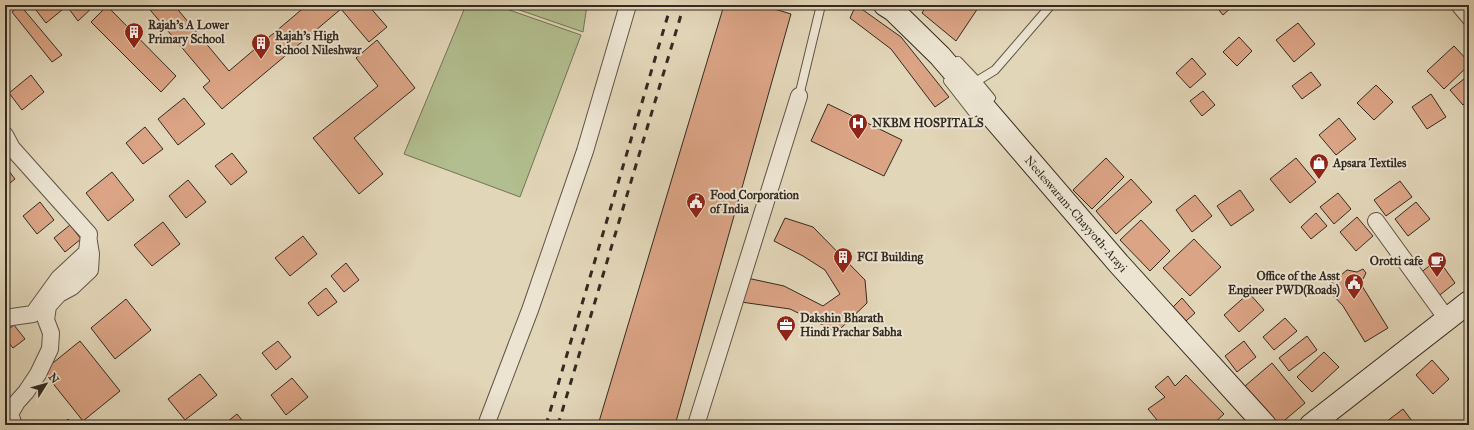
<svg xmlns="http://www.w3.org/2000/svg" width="1474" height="430" font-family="'IM FELL Great Primer',serif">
	<rect width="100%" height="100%" fill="#e2d6b8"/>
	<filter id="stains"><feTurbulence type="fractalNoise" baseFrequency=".005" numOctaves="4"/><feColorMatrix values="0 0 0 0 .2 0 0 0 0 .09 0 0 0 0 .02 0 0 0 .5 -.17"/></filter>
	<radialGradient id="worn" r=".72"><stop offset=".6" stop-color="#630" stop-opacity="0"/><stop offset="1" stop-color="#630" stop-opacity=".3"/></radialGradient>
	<!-- green -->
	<g fill="#b2be8f" stroke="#727458">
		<polygon points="466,5 495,5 581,35 520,197 404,154"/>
		<polygon points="505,5 587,5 583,32"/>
	</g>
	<!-- building -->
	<g fill="#dba485" stroke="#332a22">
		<polygon points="20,5 62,55 52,62 12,12"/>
		<polygon points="32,5 58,5 62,10 46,23"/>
		<polygon points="66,5 95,5 78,21"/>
		<polygon points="146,5 174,5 229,71 307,5 368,5 387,27 369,42 341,9 222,109 203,87 210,81"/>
		<polygon points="724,5 761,5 791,14 675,425 598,425"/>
		<polygon points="856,5 901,37 949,97 935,107 891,49 850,18"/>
		<polygon points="927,5 980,5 956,41 922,13"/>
		<polygon points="1215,5 1234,5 1223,15"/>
		<polygon points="107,6 176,76 161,92 91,22"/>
		<polygon points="1298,23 1315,44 1294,62 1276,40"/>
		<polygon points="5,33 10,40 5,44"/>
		<polygon points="1239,37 1252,51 1237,66 1223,52"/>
		<polygon points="377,40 415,88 354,138 383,174 359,194 313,138 378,86 356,58"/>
		<polygon points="1454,46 1469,62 1469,65 1444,89 1427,71"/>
		<polygon points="1192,58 1206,74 1190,88 1176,73"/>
		<polygon points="1311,72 1321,85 1302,99 1292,86"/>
		<polygon points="31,75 44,92 22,110 9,93"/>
		<polygon points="1469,75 1469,100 1463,105 1450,90"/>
		<polygon points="1376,85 1393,102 1374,120 1357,103"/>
		<polygon points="1203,91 1215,105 1202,116 1190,101"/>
		<polygon points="1431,94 1446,117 1427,129 1412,107"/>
		<polygon points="184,98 205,124 178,145 158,119"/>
		<polygon points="828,104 902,140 884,176 811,141"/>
		<polygon points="1339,118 1356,139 1336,155 1319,135"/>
		<polygon points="145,127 163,149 143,164 126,143"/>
		<polygon points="232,153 247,172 231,185 215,166"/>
		<polygon points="1106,158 1124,177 1092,209 1073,190"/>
		<polygon points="1296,158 1316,182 1290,203 1270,179"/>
		<polygon points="5,166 15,179 5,187"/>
		<polygon points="112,172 134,200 108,221 86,193"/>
		<polygon points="1131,179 1152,202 1116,234 1096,211"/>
		<polygon points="188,180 206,202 186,218 169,196"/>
		<polygon points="1400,181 1412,197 1386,216 1374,200"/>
		<polygon points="1240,190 1254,210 1231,226 1217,206"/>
		<polygon points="1338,193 1351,209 1334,224 1320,207"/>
		<polygon points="1195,195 1212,216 1192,232 1176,210"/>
		<polygon points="40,202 54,220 37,234 23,216"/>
		<polygon points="1416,202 1430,219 1408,236 1395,219"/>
		<polygon points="1316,213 1327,226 1311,239 1301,227"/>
		<polygon points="1357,217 1373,236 1356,251 1340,232"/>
		<polygon points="785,218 813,227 865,280 867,303 837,332 790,309 734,301 747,278 784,286 823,306 840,294 825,270 803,256 774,241"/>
		<polygon points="1141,220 1170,251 1150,271 1120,240"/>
		<polygon points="163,222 180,244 152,266 134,245"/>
		<polygon points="70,225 81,239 65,252 54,238"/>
		<polygon points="303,236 317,254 290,276 275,258"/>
		<polygon points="1194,239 1221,267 1190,296 1163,268"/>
		<polygon points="1438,259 1455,283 1436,298 1419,274"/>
		<polygon points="346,263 359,280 344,292 331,276"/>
		<polygon points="1363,269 1366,273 1363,279 1359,281 1388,328 1365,342 1343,306 1332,294 1323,290 1347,270 1357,272"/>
		<polygon points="326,288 337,302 318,316 308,303"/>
		<polygon points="1249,293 1264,310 1239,332 1224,315"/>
		<polygon points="1182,298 1195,313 1186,321 1173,307"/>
		<polygon points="126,299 151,330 115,359 91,328"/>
		<polygon points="1285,318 1297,331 1274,350 1263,337"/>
		<polygon points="14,325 25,339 13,348 5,338 5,332"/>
		<polygon points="1307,336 1317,350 1289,371 1279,358"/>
		<polygon points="80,341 120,391 83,421 43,371"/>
		<polygon points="278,341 291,357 276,370 262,353"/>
		<polygon points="1244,341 1256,357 1237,372 1225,356"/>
		<polygon points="1324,352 1339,367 1312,392 1297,377"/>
		<polygon points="1432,360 1449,379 1433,394 1416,375"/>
		<polygon points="1272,363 1305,403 1279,425 1278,425 1245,386"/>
		<polygon points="200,374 217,395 185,420 168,399"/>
		<polygon points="1186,375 1224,414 1212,425 1161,425 1148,409 1165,397 1155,387 1168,376 1175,386"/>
		<polygon points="292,378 308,397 286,415 271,395"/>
		<polygon points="1403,409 1415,425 1382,425"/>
		<polygon points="237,414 246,425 223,425"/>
		<polygon points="1469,418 1469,425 1459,425"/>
		<polygon points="68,419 73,425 62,425"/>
		<polygon points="112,421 116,425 107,425"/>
	</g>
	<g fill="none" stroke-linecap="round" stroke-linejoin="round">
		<!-- lane casing -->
		<g stroke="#5f5548" stroke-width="10">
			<g id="lane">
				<polyline points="1454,5 1469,23"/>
				<polyline points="958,61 977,81"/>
				<polyline points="948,81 973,113 983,106 991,98 977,81 995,70 1051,5"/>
				<polyline points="799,96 821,5"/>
			</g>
		</g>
		<!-- street casing -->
		<g stroke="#5f5548" stroke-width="18">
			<g id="street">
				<polyline points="5,135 12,148 89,234 87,252 59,278 33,314 5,318"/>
				<polyline points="1376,221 1447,319"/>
				<polyline points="14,425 10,414 17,402 26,392 38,374 50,349 51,333 46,320 48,306 59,294 72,287 90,270 91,254 89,242"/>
				<polyline points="486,425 530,310 585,151 628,5"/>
				<polyline points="696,425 799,96"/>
			</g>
		</g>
		<!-- secondary casing -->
		<g stroke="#332a22" stroke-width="24">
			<g id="secondary">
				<polyline points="885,5 893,10 940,56 1119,264 1265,425"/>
				<polyline points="1311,425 1469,302"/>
			</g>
		</g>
		<!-- lane -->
		<use href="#lane" stroke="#ece4d1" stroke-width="8"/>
		<!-- street -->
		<use href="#street" stroke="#ece4d1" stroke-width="16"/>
		<!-- secondary -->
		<use href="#secondary" stroke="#ece4d1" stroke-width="22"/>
		<!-- rail -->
		<g stroke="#332a22" stroke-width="3" stroke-dasharray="7 7" stroke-linecap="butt">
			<polyline points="546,425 671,5"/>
			<polyline points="558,425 684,5"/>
		</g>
	</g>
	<!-- icons -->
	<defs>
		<g id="building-pin" transform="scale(1)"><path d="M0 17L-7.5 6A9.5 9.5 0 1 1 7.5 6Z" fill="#8f2418" stroke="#ece4d1"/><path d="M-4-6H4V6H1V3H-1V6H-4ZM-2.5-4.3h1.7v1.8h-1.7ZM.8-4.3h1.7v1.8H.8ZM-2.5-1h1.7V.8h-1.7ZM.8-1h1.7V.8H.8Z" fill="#fff"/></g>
		<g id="hospital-pin" transform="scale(1)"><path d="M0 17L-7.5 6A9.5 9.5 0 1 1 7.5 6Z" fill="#8f2418" stroke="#ece4d1"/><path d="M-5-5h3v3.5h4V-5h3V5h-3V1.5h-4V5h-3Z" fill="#fff"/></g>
		<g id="shop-pin" transform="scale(1)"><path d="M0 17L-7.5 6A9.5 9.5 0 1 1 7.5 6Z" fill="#8f2418" stroke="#ece4d1"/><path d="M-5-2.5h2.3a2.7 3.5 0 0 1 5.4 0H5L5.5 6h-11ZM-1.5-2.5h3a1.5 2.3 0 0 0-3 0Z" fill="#fff"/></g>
		<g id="civic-pin" transform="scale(1)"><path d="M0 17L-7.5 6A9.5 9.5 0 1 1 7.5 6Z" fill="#8f2418" stroke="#ece4d1"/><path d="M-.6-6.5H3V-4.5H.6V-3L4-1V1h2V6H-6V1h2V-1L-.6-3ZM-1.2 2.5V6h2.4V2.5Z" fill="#fff"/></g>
		<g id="cafe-pin" transform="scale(1)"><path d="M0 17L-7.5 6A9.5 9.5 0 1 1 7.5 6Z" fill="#8f2418" stroke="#ece4d1"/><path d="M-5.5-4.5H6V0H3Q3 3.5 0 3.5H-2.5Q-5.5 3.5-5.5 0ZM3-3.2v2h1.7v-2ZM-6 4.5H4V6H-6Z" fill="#fff"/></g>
		<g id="office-pin" transform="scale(1)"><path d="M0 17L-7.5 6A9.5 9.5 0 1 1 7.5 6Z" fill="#8f2418" stroke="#ece4d1"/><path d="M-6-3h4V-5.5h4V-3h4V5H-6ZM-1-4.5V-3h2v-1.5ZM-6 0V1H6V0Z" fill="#fff"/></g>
	</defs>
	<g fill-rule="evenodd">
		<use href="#building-pin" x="134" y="32"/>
		<use href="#building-pin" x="261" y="43"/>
		<use href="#hospital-pin" x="858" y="123"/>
		<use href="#shop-pin" x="1319" y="163"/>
		<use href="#civic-pin" x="696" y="202"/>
		<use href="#building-pin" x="843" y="257"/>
		<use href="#cafe-pin" x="1437" y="261"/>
		<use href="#civic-pin" x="1354" y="283"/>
		<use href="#office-pin" x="786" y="325"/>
	</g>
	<g text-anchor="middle" stroke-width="4" stroke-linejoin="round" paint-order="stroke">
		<!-- poi labels -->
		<g font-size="12" font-weight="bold" fill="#332a22" stroke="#ece4d1" text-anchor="start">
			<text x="148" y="29">Rajah's A Lower<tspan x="148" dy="14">Primary School</tspan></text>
			<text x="275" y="40">Rajah's High<tspan x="275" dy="14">School Nileshwar</tspan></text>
			<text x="872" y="127">NKBM HOSPITALS</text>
			<text x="1333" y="167">Apsara Textiles</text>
			<text x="710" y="199">Food Corporation<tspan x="710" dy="14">of India</tspan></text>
			<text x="857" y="261">FCI Building</text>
			<text x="1423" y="265" text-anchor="end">Orotti cafe</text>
			<text x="1340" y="280" text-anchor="end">Office of the Asst<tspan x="1340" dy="14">Engineer PWD(Roads)</tspan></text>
			<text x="800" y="322">Dakshin Bharath<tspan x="800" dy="14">Hindi Prachar Sabha</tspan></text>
		</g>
		<!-- street labels -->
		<g font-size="12" fill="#332a22" stroke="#ece4d1">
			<text transform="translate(1076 214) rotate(49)" y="4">Neeleswaram-Chayyoth-Arayi</text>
		</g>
	</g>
	<!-- margin -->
	<rect width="1474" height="430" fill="none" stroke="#e2d6b8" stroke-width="20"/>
	<rect x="6" y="6" width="1462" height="418" fill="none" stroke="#332a22" stroke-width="2"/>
	<rect x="10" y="10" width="1454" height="410" fill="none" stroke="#332a22"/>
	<!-- north arrow -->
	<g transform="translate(46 384) rotate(53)" stroke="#ece4d1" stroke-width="3" paint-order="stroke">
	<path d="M0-3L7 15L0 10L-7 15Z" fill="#332a22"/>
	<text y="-6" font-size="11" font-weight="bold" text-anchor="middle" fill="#332a22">N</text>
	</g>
	<rect width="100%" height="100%" filter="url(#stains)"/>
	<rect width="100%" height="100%" fill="url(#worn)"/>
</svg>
